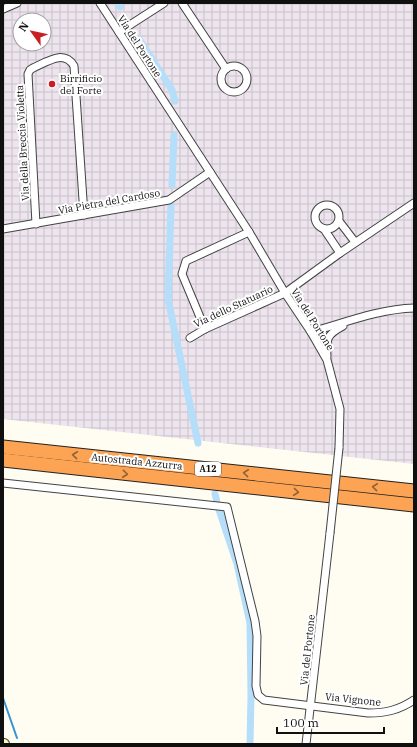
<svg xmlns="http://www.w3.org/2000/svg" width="417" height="747" font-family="'IBM Plex Serif',serif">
	<defs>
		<pattern id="industrial-grid" width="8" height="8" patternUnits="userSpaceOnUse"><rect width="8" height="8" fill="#ede4ee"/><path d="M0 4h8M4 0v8" fill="none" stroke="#cac3cb"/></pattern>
	</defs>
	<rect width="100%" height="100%" fill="#fffdf2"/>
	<!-- industrial -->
	<path fill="url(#industrial-grid)" fill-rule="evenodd" d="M6,3H414V464L3,419V5ZM20,20H44V44H20Z"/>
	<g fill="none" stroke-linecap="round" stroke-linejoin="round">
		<!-- stream -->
		<polyline stroke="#3693d5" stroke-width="2" points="3,698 17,738"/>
		<!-- canal -->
		<g stroke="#b4defa" stroke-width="7">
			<polyline points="117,3 120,7"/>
			<polyline points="139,39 172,90 175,101"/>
			<polyline points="172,185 174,135"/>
			<polyline points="171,205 168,299 198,443"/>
			<polyline points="215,494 217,502"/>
			<polyline points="219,510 237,564 250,623 251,696 250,744"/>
		</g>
		<!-- street casing -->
		<g stroke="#434343" stroke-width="9">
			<g id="street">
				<polyline points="100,3 249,232 285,293 311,332 327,360 340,409 339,448"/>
				<polyline points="182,3 226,69"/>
				<polyline points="3,9 17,3"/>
				<polyline points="119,32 164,3"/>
				<circle cx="234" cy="79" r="13"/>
				<circle cx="327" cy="217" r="12"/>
				<polyline points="339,221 355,242"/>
				<path d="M36,224L28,74L30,70L33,68C47,62 64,49 74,66L84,215"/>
				<polyline points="3,229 169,200 210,172"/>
				<polyline points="324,229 340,253"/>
				<polyline points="205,329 182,274 186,261 249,232"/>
				<path d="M311,332C344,323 379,309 414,308"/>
				<polyline points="190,338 205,329 285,293 340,253 414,203"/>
				<path d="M327,357C326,339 326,335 343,326"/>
				<path d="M3,483L227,507L255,621L257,636L256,686L258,695L264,700L368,713C386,713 399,710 414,700"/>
				<polyline points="306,744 330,533"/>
			</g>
		</g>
		<!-- secondary casing -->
		<g stroke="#323232" stroke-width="12">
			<polyline id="secondary" points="3,744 4,744"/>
		</g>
		<!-- highway casing -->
		<g stroke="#212121" stroke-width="15">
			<g id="highway">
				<polyline points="3,447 414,491"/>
				<polyline points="3,460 414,505"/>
			</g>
		</g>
		<!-- street -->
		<use href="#street" stroke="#fff" stroke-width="7"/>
		<!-- secondary -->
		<use href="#secondary" stroke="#fff7ad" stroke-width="10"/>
		<!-- highway -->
		<use href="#highway" stroke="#fca453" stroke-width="13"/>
		<!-- street-bridge casing -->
		<g stroke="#434343" stroke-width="9" stroke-linecap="butt">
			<polyline id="street-bridge" points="330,533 339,448"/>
		</g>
		<!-- street-bridge -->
		<use href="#street-bridge" stroke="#fff" stroke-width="7"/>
	</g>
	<!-- one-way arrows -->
	<defs><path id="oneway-chevron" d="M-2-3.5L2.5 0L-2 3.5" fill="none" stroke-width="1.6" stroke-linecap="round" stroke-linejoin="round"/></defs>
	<g stroke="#926135">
		<use href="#oneway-chevron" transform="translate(75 455) rotate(-174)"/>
		<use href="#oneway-chevron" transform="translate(246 473) rotate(-174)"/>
		<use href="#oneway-chevron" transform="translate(125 474) rotate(6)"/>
		<use href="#oneway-chevron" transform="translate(375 487) rotate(-174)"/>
		<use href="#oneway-chevron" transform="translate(296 492) rotate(6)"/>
	</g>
	<!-- markers -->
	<circle fill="#c91f23" stroke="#fff" stroke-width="1.5" cx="52" cy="84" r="4"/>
	<g text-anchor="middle" stroke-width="4" stroke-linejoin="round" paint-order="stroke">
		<!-- shield labels -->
		<rect fill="#fff" stroke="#585858" stroke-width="1" x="195" y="462" width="26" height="14" rx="3"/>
		<g font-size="9" font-weight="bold" fill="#101010">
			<text x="208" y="472">A12</text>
		</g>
		<!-- street labels -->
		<g font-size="10" fill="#101010" stroke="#fff">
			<text transform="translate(140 46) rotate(57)" y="4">Via del Portone</text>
			<text transform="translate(22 143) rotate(-93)" y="4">Via della Breccia Violetta</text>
			<text transform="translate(109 201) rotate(-10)" y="4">Via Pietra del Cardoso</text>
			<text transform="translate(233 306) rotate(-25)" y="4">Via dello Statuario</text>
			<text transform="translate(313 319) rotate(58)" y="4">Via del Portone</text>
			<text transform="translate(137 461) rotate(6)" y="4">Autostrada Azzurra</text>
			<text transform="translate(307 650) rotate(-84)" y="4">Via del Portone</text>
			<text transform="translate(353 699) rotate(6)" y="4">Via Vignone</text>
		</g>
		<!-- poi labels -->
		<g font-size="10" fill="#101010" stroke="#fff" text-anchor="start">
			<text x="60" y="82">Birrificio<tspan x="60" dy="12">del Forte</tspan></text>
		</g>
	</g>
	<!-- border -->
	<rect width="417" height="747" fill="none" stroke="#101010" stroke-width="8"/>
	<!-- north arrow -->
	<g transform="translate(32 32) rotate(303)"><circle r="19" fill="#ffffff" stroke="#9f9f9f"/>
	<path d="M0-3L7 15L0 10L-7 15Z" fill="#c91f23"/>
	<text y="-6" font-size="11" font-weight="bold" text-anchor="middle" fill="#101010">N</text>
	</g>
	<!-- scale -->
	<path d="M277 727v6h107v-6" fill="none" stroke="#101010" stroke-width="2"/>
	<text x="283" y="727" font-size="12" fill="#101010" stroke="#ffffff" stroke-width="3" paint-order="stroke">100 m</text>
</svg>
